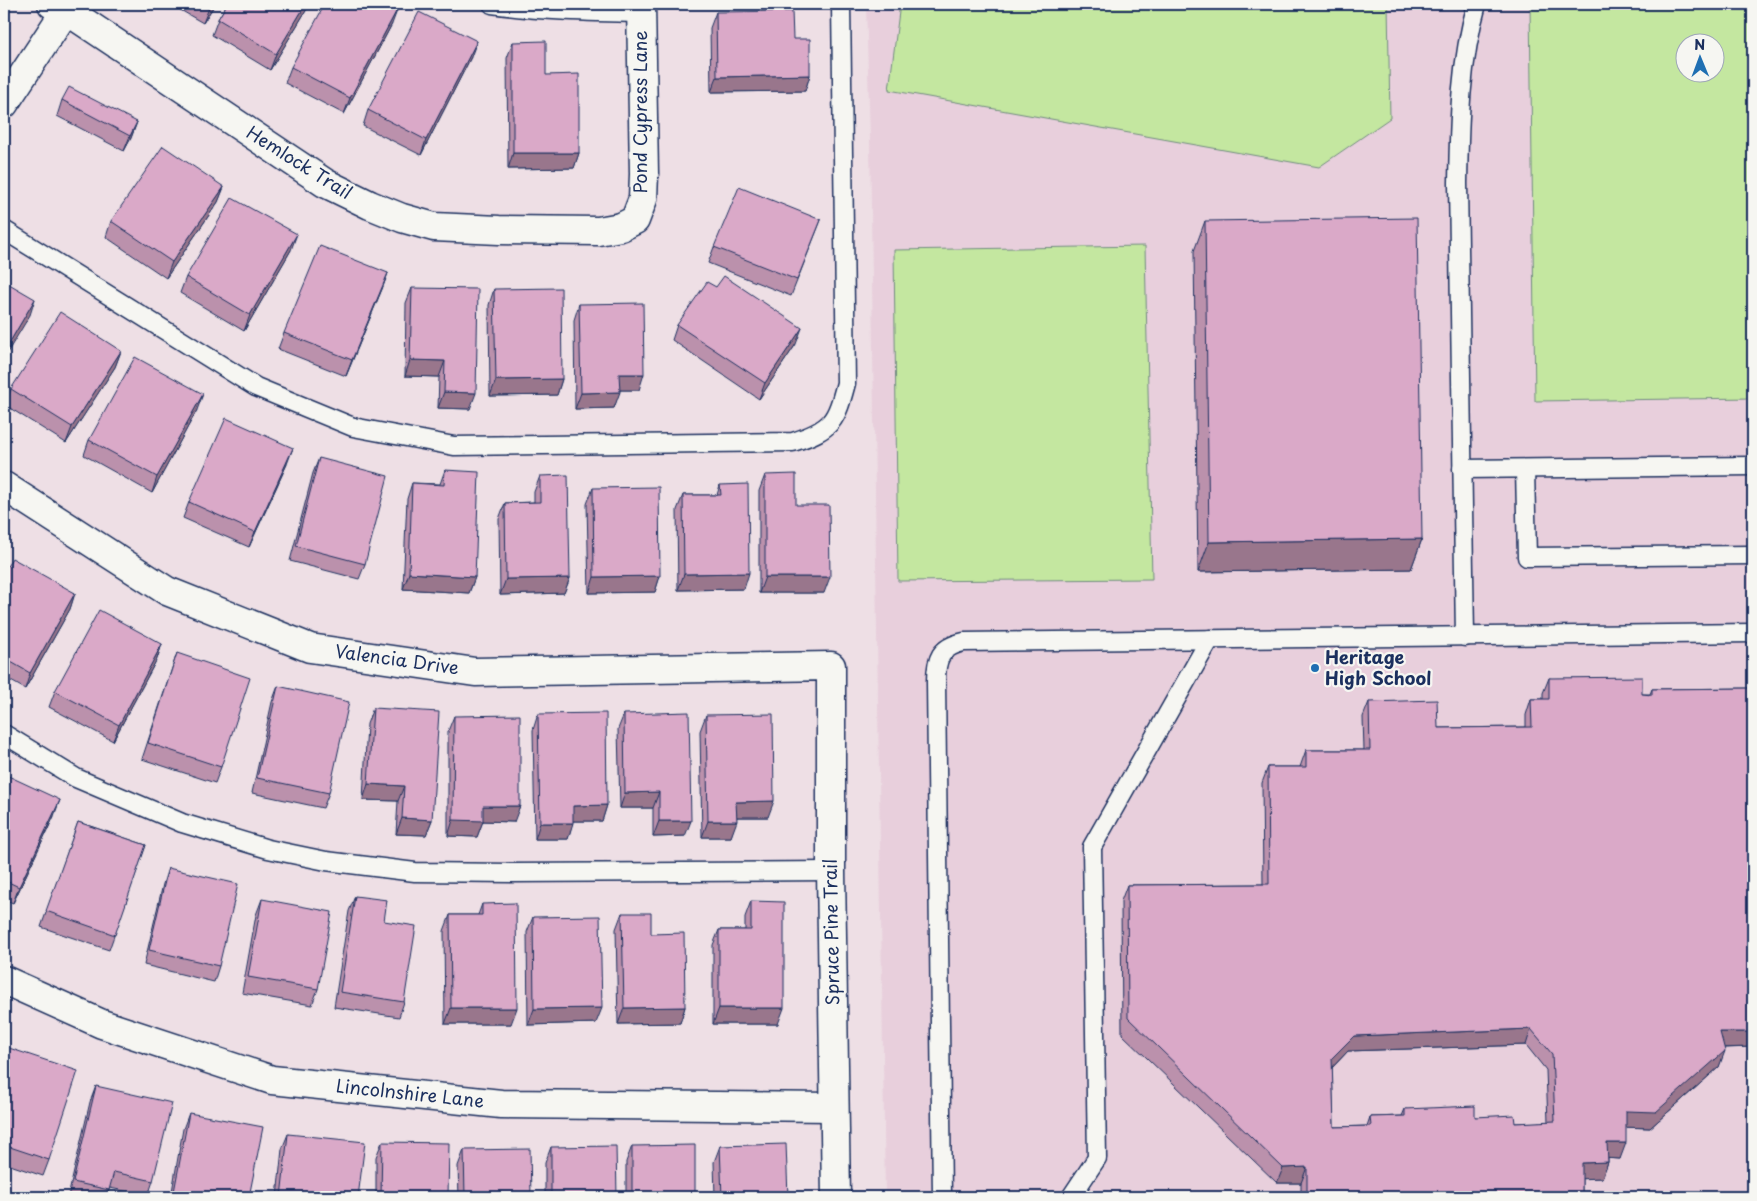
<svg xmlns="http://www.w3.org/2000/svg" width="1757" height="1201" font-family="'Playpen Sans',sans-serif">
	<rect width="100%" height="100%" fill="#eedfe5"/>
	<filter id="ink" filterUnits="userSpaceOnUse"><feTurbulence type="fractalNoise" baseFrequency=".02" numOctaves="2"/><feDisplacementMap in="SourceGraphic" scale="10" xChannelSelector="R" yChannelSelector="G"/><feConvolveMatrix kernelMatrix="1 2 1 2 8 2 1 2 1" color-interpolation-filters="sRGB"/></filter>
	<g filter="url(#ink)">
		<!-- built -->
		<path fill="#e8cfdc" fill-rule="evenodd" d="M866,4H1753V1197H885L870,139ZM1684,42H1714V72H1684Z"/>
		<!-- green -->
		<g fill="#c4e7a0" stroke="#708b7f" fill-rule="evenodd">
			<polygon points="900,4 1388,4 1390,118 1319,167 889,90"/>
			<path d="M1530,4H1753V398L1535,401ZM1714,42V72H1684V42Z"/>
			<polygon points="1145,246 1152,579 898,581 894,250"/>
		</g>
		<g fill="none" stroke-linecap="round" stroke-linejoin="round">
			<!-- service casing -->
			<g stroke="#1b2f5e" stroke-width="21">
				<g id="service">
					<path d="M492,4C542,11 591,12 641,13"/>
					<path d="M4,230L256,387L353,427L454,446L793,442C833,429 836,421 846,383L841,4"/>
					<polyline points="1462,469 1753,466"/>
					<polyline points="1525,469 1527,557 1753,555"/>
					<path d="M1465,637L1458,183C1459,123 1460,62 1477,4"/>
					<polyline points="4,734 76,778 182,823 268,849 326,861 415,872 513,873 831,871"/>
					<path d="M942,1197L936,681C936,659 940,647 964,642L1753,633"/>
					<polyline points="1071,1197 1097,1158 1092,847 1210,639"/>
				</g>
			</g>
			<!-- minor casing -->
			<g stroke="#1b2f5e" stroke-width="31">
				<g id="minor">
					<polyline points="52,4 66,10 325,183 370,205 402,218 434,227 499,230 598,231 621,227 635,220 643,199 644,174 641,4"/>
					<polyline points="4,104 70,4"/>
					<polyline points="4,486 167,591 310,648 475,672 831,666 831,871 836,1197"/>
					<polyline points="4,980 102,1024 272,1080 501,1104 834,1107"/>
				</g>
			</g>
			<!-- service -->
			<use href="#service" stroke="#f6f6f2" stroke-width="18"/>
			<!-- minor -->
			<use href="#minor" stroke="#f6f6f2" stroke-width="28"/>
		</g>
		<!-- wall -->
		<g fill="#bb91ac" stroke="#1b2f5e" fill-rule="evenodd">
			<polygon points="170,4 215,4 203,23"/>
			<polygon points="227,4 310,4 270,70 212,35 218,19"/>
			<polygon points="716,12 810,75 805,91 711,92 710,28"/>
			<polygon points="392,24 344,114 285,83 291,67"/>
			<polygon points="513,42 579,153 574,168 508,169 507,58"/>
			<polygon points="471,57 421,155 363,126 368,110"/>
			<polygon points="62,100 137,122 131,138 124,151 57,116"/>
			<polygon points="224,187 218,202 166,278 106,237 111,221"/>
			<polygon points="821,220 791,296 708,263 714,247"/>
			<polygon points="1205,221 1422,539 1411,569 1198,572 1194,251"/>
			<polygon points="291,250 244,331 180,293 186,277"/>
			<polygon points="388,273 382,289 346,376 278,349 284,333"/>
			<polygon points="716,287 796,344 759,399 672,340 677,325"/>
			<polygon points="412,288 470,409 438,408 439,377 405,376 406,303"/>
			<polygon points="494,289 562,379 557,395 490,396 489,305"/>
			<polygon points="579,304 639,390 620,390 614,408 575,409 574,320"/>
			<polygon points="121,351 115,367 66,443 5,405 11,389"/>
			<polygon points="197,410 152,493 84,455 89,440"/>
			<polygon points="319,458 365,564 359,579 290,561 313,473"/>
			<polygon points="287,464 249,547 183,518 189,502"/>
			<polygon points="445,470 475,577 469,593 403,589 407,499 412,483 440,484"/>
			<polygon points="765,475 796,505 824,593 759,593 759,491"/>
			<polygon points="540,476 570,578 564,593 500,595 499,519 505,503 534,502 534,492"/>
			<polygon points="720,485 744,589 678,590 677,510 683,495 717,495"/>
			<polygon points="593,488 660,576 655,592 589,593 587,504"/>
			<polygon points="4,572 75,593 70,609 25,689 4,677"/>
			<polygon points="162,644 157,659 113,741 49,707 55,691"/>
			<polygon points="177,653 221,767 215,783 142,759"/>
			<path d="M1549,678L1642,694H1650L1652,689L1753,688V1047L1724,1048L1719,1067L1650,1128L1626,1127L1620,1159L1608,1158V1162L1602,1178H1582V1197H1301V1183H1277L1122,1034L1121,901L1127,885L1263,884L1262,783L1268,767H1300L1306,750H1364L1363,717L1369,702L1438,728L1526,727V715L1531,699H1543V693ZM1526,1045L1546,1070L1548,1122L1515,1123L1475,1117L1405,1109L1402,1116L1370,1117L1367,1126L1334,1127L1332,1068L1348,1051Z"/>
			<polygon points="278,686 329,793 323,808 252,793 272,702"/>
			<polygon points="373,708 432,820 426,835 396,834 398,801 363,800 367,724"/>
			<polygon points="538,714 607,805 602,821 573,821 568,839 535,839 533,730"/>
			<polygon points="624,714 685,836 653,837 653,808 620,808 618,729"/>
			<polygon points="706,715 768,817 737,817 731,837 702,837 700,731"/>
			<polygon points="454,716 514,822 483,821 477,837 448,836 448,731"/>
			<polygon points="4,774 54,816 13,903 4,899"/>
			<polygon points="78,822 146,845 109,950 41,927"/>
			<polygon points="168,868 219,966 214,982 144,965 163,884"/>
			<polygon points="355,896 384,921 404,1002 399,1017 334,1007 349,911"/>
			<polygon points="262,899 318,989 312,1005 242,993 256,915"/>
			<polygon points="751,901 778,1024 713,1024 713,945 719,930 745,930 745,917"/>
			<polygon points="482,904 511,1024 445,1024 444,931 450,915 478,915"/>
			<polygon points="622,913 651,934 685,1007 680,1023 618,1024 616,929"/>
			<polygon points="533,917 596,1023 528,1025 527,932"/>
			<polygon points="9,1048 49,1160 43,1176 4,1163 4,1063"/>
			<polygon points="96,1086 153,1181 148,1196 110,1188 106,1197 68,1197 90,1102"/>
			<polygon points="189,1113 249,1197 171,1197 183,1129"/>
			<polygon points="288,1134 358,1197 277,1197 282,1149"/>
			<polygon points="382,1142 448,1197 376,1197 376,1157"/>
			<polygon points="632,1146 695,1197 626,1197 626,1162"/>
			<polygon points="720,1146 788,1197 715,1197 714,1162"/>
			<polygon points="551,1147 617,1197 545,1197 545,1163"/>
			<polygon points="464,1150 531,1197 459,1197 458,1166"/>
		</g>
		<!-- shaded-wall -->
		<g fill="#99768c" stroke="#1b2f5e">
			<polygon points="211,4 215,4 203,23 209,8"/>
			<polygon points="306,4 310,4 270,70 276,54"/>
			<polygon points="398,8 392,24 344,114 350,98"/>
			<polygon points="477,41 471,57 421,155 426,140"/>
			<polygon points="810,75 805,91 711,92 717,77"/>
			<polygon points="137,122 131,138 124,151 130,136"/>
			<polygon points="513,153 579,153 574,168 508,169"/>
			<polygon points="224,187 218,202 166,278 172,262"/>
			<polygon points="297,234 291,250 244,331 250,315"/>
			<polygon points="388,273 382,289 346,376 352,360"/>
			<polygon points="35,299 30,315 4,358 4,352"/>
			<polygon points="802,328 796,344 759,399 765,383"/>
			<polygon points="121,351 115,367 66,443 72,427"/>
			<polygon points="410,360 445,361 439,377 405,376"/>
			<polygon points="619,374 644,374 639,390 614,390"/>
			<polygon points="562,379 557,395 490,396 496,380"/>
			<polygon points="444,392 476,393 470,409 438,408"/>
			<polygon points="620,392 614,408 575,409 581,393"/>
			<polygon points="203,394 197,410 152,493 157,477"/>
			<polygon points="293,448 287,464 249,547 255,532"/>
			<polygon points="1422,539 1411,569 1198,572 1209,542"/>
			<polygon points="409,573 475,577 469,593 403,589"/>
			<polygon points="749,573 744,589 678,590 684,574"/>
			<polygon points="660,576 655,592 589,593 594,577"/>
			<polygon points="765,577 830,577 824,593 759,593"/>
			<polygon points="570,578 564,593 500,595 506,579"/>
			<polygon points="75,593 70,609 25,689 30,673"/>
			<polygon points="162,644 157,659 113,741 119,725"/>
			<polygon points="368,784 404,786 398,801 363,800"/>
			<polygon points="659,792 653,808 620,808 625,793"/>
			<polygon points="60,800 54,816 13,903 19,887"/>
			<polygon points="774,801 768,817 731,817 736,802"/>
			<polygon points="607,805 602,821 567,821 573,806"/>
			<polygon points="483,806 520,806 514,822 483,821 477,837 448,836 453,820"/>
			<polygon points="402,818 432,820 426,835 396,834"/>
			<polygon points="659,821 691,821 685,836 653,837"/>
			<polygon points="708,821 737,821 731,837 702,837"/>
			<polygon points="540,823 573,823 568,839 535,839"/>
			<polygon points="685,1007 680,1023 618,1024 624,1008"/>
			<polygon points="451,1008 517,1008 511,1024 445,1024"/>
			<polygon points="602,1008 596,1023 528,1025 534,1009"/>
			<polygon points="719,1008 784,1008 778,1024 713,1024"/>
			<polygon points="1531,1029 1526,1045 1348,1051 1326,1074 1332,1058 1354,1036"/>
			<polygon points="1720,1032 1753,1032 1753,1047 1715,1048"/>
			<polygon points="1725,1051 1719,1067 1650,1128 1620,1127 1626,1111"/>
			<polygon points="1607,1143 1626,1143 1620,1159 1602,1158"/>
			<polygon points="1608,1162 1602,1178 1576,1179 1582,1163"/>
			<polygon points="1307,1167 1301,1183 1277,1183 1283,1168"/>
		</g>
		<!-- building -->
		<g fill="#daa9c8" stroke="#1b2f5e" fill-rule="evenodd">
			<polygon points="202,4 211,4 209,8"/>
			<polygon points="227,4 306,4 276,54 218,19"/>
			<polygon points="325,4 389,4 398,8 350,98 291,67"/>
			<polygon points="792,11 793,39 810,39 810,75 717,77 716,12"/>
			<polygon points="419,12 477,41 426,140 368,110"/>
			<polygon points="546,41 546,75 579,74 579,153 513,153 513,42"/>
			<polygon points="69,87 137,122 130,136 62,100"/>
			<polygon points="163,146 224,187 172,262 111,221"/>
			<polygon points="739,187 821,220 797,280 714,247"/>
			<polygon points="232,198 297,234 250,315 186,277"/>
			<polygon points="1417,218 1422,539 1209,542 1205,221"/>
			<polygon points="320,246 388,273 352,360 284,333"/>
			<polygon points="724,276 802,328 765,383 677,325 707,282 716,287"/>
			<polygon points="4,281 35,299 4,352"/>
			<polygon points="412,288 478,289 476,393 444,392 445,361 410,360"/>
			<polygon points="561,288 562,379 496,380 494,289"/>
			<polygon points="643,303 644,374 619,374 620,392 581,393 579,304"/>
			<polygon points="60,312 121,351 72,427 11,389"/>
			<polygon points="135,357 203,394 157,477 89,440"/>
			<polygon points="226,418 293,448 255,532 189,502"/>
			<polygon points="319,458 388,476 365,564 296,546"/>
			<polygon points="445,470 479,472 475,577 409,573 412,483 444,485"/>
			<polygon points="796,474 796,505 829,505 830,577 765,577 765,475"/>
			<polygon points="568,475 570,578 506,579 505,503 540,502 540,476"/>
			<polygon points="748,484 749,573 684,574 683,495 721,495 720,485"/>
			<polygon points="659,487 660,576 594,577 593,488"/>
			<polygon points="12,558 75,593 30,673 4,658 4,572"/>
			<polygon points="99,610 162,644 119,725 55,691"/>
			<polygon points="177,653 250,678 221,767 148,743"/>
			<path d="M1642,677V694L1652,695V689L1753,688V1032H1720L1725,1051L1656,1112L1626,1111V1143H1607L1608,1162L1582,1163V1197H1307V1167L1283,1168L1128,1018L1127,885L1269,884L1268,767H1306V750H1370L1369,702L1437,700L1438,728L1532,727L1531,699H1549V678ZM1531,1029L1552,1054L1555,1121L1515,1123L1514,1115L1475,1117V1106L1405,1109V1116L1370,1117L1371,1126L1334,1127L1332,1058L1354,1036Z"/>
			<polygon points="278,686 349,702 329,793 257,778"/>
			<polygon points="373,708 439,712 432,820 402,818 404,786 368,784"/>
			<polygon points="689,712 691,821 659,821 659,792 625,793 624,714"/>
			<polygon points="606,713 607,805 573,806 573,823 540,823 538,714"/>
			<polygon points="773,714 774,801 736,802 737,821 708,821 706,715"/>
			<polygon points="520,715 520,806 483,806 483,821 453,820 454,716"/>
			<polygon points="4,774 60,800 19,887 4,880"/>
			<polygon points="78,822 146,845 115,935 46,911"/>
			<polygon points="168,868 238,884 219,966 149,950"/>
			<polygon points="355,896 387,900 384,921 416,926 404,1002 340,992"/>
			<polygon points="262,899 332,912 318,989 248,977"/>
			<polygon points="751,901 784,902 784,1008 719,1008 719,930 751,930"/>
			<polygon points="516,903 517,1008 451,1008 450,915 482,915 482,904"/>
			<polygon points="622,913 651,913 651,934 684,933 685,1007 624,1008"/>
			<polygon points="600,916 602,1008 534,1009 533,917"/>
			<polygon points="9,1048 78,1071 49,1160 4,1145 4,1065"/>
			<polygon points="96,1086 172,1103 153,1181 114,1172 109,1190 73,1182"/>
			<polygon points="189,1113 263,1127 249,1197 173,1197"/>
			<polygon points="288,1134 365,1142 358,1197 281,1197"/>
			<polygon points="382,1142 449,1143 448,1197 381,1197"/>
			<polygon points="786,1144 788,1197 722,1197 720,1146"/>
			<polygon points="695,1145 695,1197 632,1197 632,1146"/>
			<polygon points="616,1146 617,1197 551,1197 551,1147"/>
			<polygon points="530,1149 531,1197 465,1197 464,1150"/>
		</g>
	</g>
	<!-- markers -->
	<circle fill="#1f6fb2" stroke="#f6f6f2" stroke-width="2" cx="1315" cy="668" r="5"/>
	<g text-anchor="middle" stroke-width="4.5" stroke-linejoin="round" paint-order="stroke">
		<!-- street labels -->
		<g font-size="18" fill="#1b2f5e" stroke="#f6f6f2">
			<text transform="translate(641 112) rotate(-90)" y="6">Pond Cypress Lane</text>
			<text transform="translate(299 163) rotate(32)" y="6">Hemlock Trail</text>
			<text transform="translate(397 660) rotate(8)" y="6">Valencia Drive</text>
			<text transform="translate(832 932) rotate(-91)" y="6">Spruce Pine Trail</text>
			<text transform="translate(410 1094) rotate(6)" y="6">Lincolnshire Lane</text>
		</g>
		<!-- poi labels -->
		<g font-size="18" font-weight="bold" fill="#1b2f5e" stroke="#f6f6f2" text-anchor="start">
			<text x="1325" y="664">Heritage<tspan x="1325" dy="21">High School</tspan></text>
		</g>
	</g>
	<!-- margin -->
	<rect width="1757" height="1201" fill="none" stroke="#f6f6f2" stroke-width="20"/>
	<rect x="10" y="10" width="1737" height="1181" fill="none" stroke="#1b2f5e" stroke-width="2" filter="url(#ink)"/>
	<!-- north arrow -->
	<g transform="translate(1700 58) rotate(359)"><circle r="24" fill="#f6f6f2" stroke="#9ea6b7"/>
	<path d="M0-4L9 19L0 12L-9 19Z" fill="#1f6fb2"/>
	<text y="-8" font-size="14" font-weight="bold" text-anchor="middle" fill="#1b2f5e">N</text>
	</g>
</svg>
